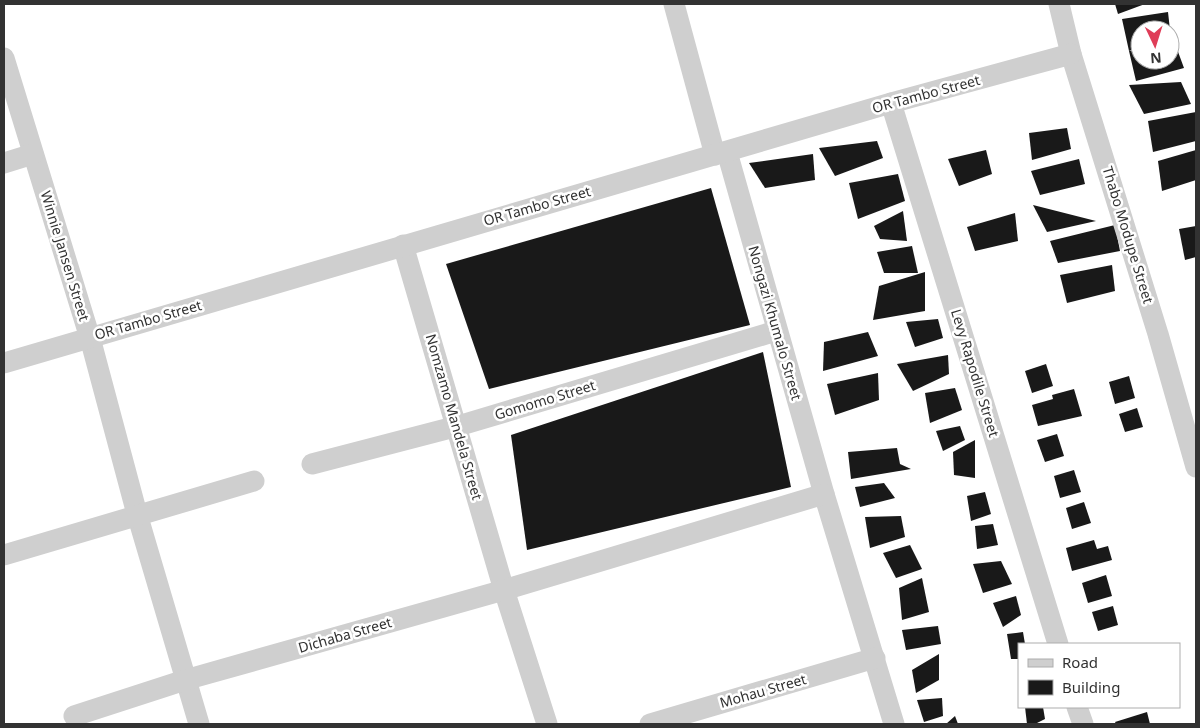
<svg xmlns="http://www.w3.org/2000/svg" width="1200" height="728" font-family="'Noto Sans',sans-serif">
	<rect width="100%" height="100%" fill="#fff"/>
	<!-- building -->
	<g fill="#191919">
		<polygon points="1115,4 1145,4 1118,14"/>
		<polygon points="1168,12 1170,30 1140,30 1140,47 1129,51 1122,19"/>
		<polygon points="1170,49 1177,49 1184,68 1136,81 1129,51 1140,50 1140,60 1170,60"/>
		<polygon points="1181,82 1191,104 1144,114 1129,85"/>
		<polygon points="1196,112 1196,141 1153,152 1148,121"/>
		<polygon points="1067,128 1071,149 1032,160 1029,133"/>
		<polygon points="877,141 883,158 835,176 819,148"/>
		<polygon points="986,150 992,174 959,186 948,159"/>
		<polygon points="1196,150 1196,180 1162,191 1158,161"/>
		<polygon points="813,154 815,180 765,188 749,163"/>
		<polygon points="1079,159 1085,184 1040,195 1031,171"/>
		<polygon points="898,174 905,201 858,219 849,183"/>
		<polygon points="711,188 750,325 489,389 446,264"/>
		<polygon points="1033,205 1096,221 1047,232"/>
		<polygon points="903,211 907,241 880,239 874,226"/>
		<polygon points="1015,213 1018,241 975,251 967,227"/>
		<polygon points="1115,225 1120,251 1058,263 1050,241"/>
		<polygon points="1196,226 1196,257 1185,260 1179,229"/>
		<polygon points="912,246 918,273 884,273 877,252"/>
		<polygon points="1112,265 1115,291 1067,303 1060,275"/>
		<polygon points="925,272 925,311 873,320 879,286"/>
		<polygon points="938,319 943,338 915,347 906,322"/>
		<polygon points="868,332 878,356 823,371 824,342"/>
		<polygon points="763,352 791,487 527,550 511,435"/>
		<polygon points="948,355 949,374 913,391 897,364"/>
		<polygon points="1046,364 1053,386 1032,393 1025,371"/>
		<polygon points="878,373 879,400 835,415 827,384"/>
		<polygon points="1129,376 1135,398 1115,404 1109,382"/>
		<polygon points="955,388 962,410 930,423 925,393"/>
		<polygon points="1074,389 1082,416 1038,426 1032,405 1053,399 1052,395"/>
		<polygon points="1137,408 1143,427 1125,432 1119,414"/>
		<polygon points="960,426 965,440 943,451 936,431"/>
		<polygon points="1057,434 1064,456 1045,462 1037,440"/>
		<polygon points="975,440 975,478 954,475 953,452"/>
		<polygon points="897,448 900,464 911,469 851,479 848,452"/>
		<polygon points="1074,470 1081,492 1060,498 1054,476"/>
		<polygon points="884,483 895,498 860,507 855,487"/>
		<polygon points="985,492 991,514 971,521 967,496"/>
		<polygon points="1084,502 1091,523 1072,529 1066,508"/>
		<polygon points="901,516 905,537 870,548 865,517"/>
		<polygon points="993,524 998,545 977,549 975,526"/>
		<polygon points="1094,540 1097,549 1108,546 1112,560 1072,571 1066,548"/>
		<polygon points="910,545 922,569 896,578 883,553"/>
		<polygon points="1001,561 1012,584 983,593 973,564"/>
		<polygon points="1106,575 1112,596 1088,603 1082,583"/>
		<polygon points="922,578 929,612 902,620 899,588"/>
		<polygon points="1016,596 1021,615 1003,627 993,603"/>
		<polygon points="1113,606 1118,625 1098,631 1092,612"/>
		<polygon points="938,626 941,644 906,650 902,630"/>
		<polygon points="1023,632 1025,644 1019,644 1019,659 1011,659 1007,634"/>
		<polygon points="939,654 939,680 916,693 912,670"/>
		<polygon points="942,698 943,716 924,722 917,700"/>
		<polygon points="1025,707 1043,707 1045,719 1035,724 1027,724"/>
		<polygon points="1147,712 1150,724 1116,724 1115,722"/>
		<polygon points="955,716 958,724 946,724"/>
	</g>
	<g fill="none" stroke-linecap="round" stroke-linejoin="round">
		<!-- minor -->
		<g stroke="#cfcfcf" stroke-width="21">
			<polyline points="674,4 715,155"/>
			<polyline points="1059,4 1071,54 1158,334 1196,467"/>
			<polyline points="4,58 90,338 137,514 199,724"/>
			<polyline points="891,103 1058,644"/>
			<polyline points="727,152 824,494 894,724"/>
			<polyline points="4,163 33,154"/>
			<polyline points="403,245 504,590 547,724"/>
			<polyline points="4,363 891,103 1071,54"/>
			<polyline points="312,464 458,426 776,331"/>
			<polyline points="4,555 254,481"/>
			<polyline points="1077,707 1083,724"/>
			<polyline points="74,716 185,680 504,590 824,494"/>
			<polyline points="650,724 875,658"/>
		</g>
	</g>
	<g text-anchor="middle" stroke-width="5" stroke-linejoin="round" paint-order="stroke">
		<!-- street labels -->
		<g font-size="14" fill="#323232" stroke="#fff">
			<text transform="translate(926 94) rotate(-15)" y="5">OR Tambo Street</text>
			<text transform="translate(537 206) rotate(-16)" y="5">OR Tambo Street</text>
			<text transform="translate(1128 235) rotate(73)" y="5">Thabo Modupe Street</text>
			<text transform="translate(65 256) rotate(73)" y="5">Winnie Jansen Street</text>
			<text transform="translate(148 320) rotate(-16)" y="5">OR Tambo Street</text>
			<text transform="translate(775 323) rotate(74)" y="5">Nongazi Khumalo Street</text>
			<text transform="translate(975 373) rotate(73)" y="5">Levy Rapodile Street</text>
			<text transform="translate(545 400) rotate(-17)" y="5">Gomomo Street</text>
			<text transform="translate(454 417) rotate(74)" y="5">Nomzamo Mandela Street</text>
			<text transform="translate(345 635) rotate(-16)" y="5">Dichaba Street</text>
			<text transform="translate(763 691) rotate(-16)" y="5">Mohau Street</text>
		</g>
	</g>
	<!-- border -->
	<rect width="1200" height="728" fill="none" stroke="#323232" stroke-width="10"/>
	<!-- legend -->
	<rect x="1018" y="643" width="162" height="65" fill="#ffffff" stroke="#adadad"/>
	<rect x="1028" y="659" width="25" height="8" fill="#cfcfcf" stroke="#adadad"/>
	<text x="1062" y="668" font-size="15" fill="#323232">Road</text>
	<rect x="1028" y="680" width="25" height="15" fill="#191919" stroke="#adadad"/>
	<text x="1062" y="693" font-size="15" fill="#323232">Building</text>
	<!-- north arrow -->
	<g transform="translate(1155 45) rotate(176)"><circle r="24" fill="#ffffff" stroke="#adadad"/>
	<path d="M0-4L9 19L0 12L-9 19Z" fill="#df3d58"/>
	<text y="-8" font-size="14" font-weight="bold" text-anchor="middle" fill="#323232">N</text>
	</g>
</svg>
